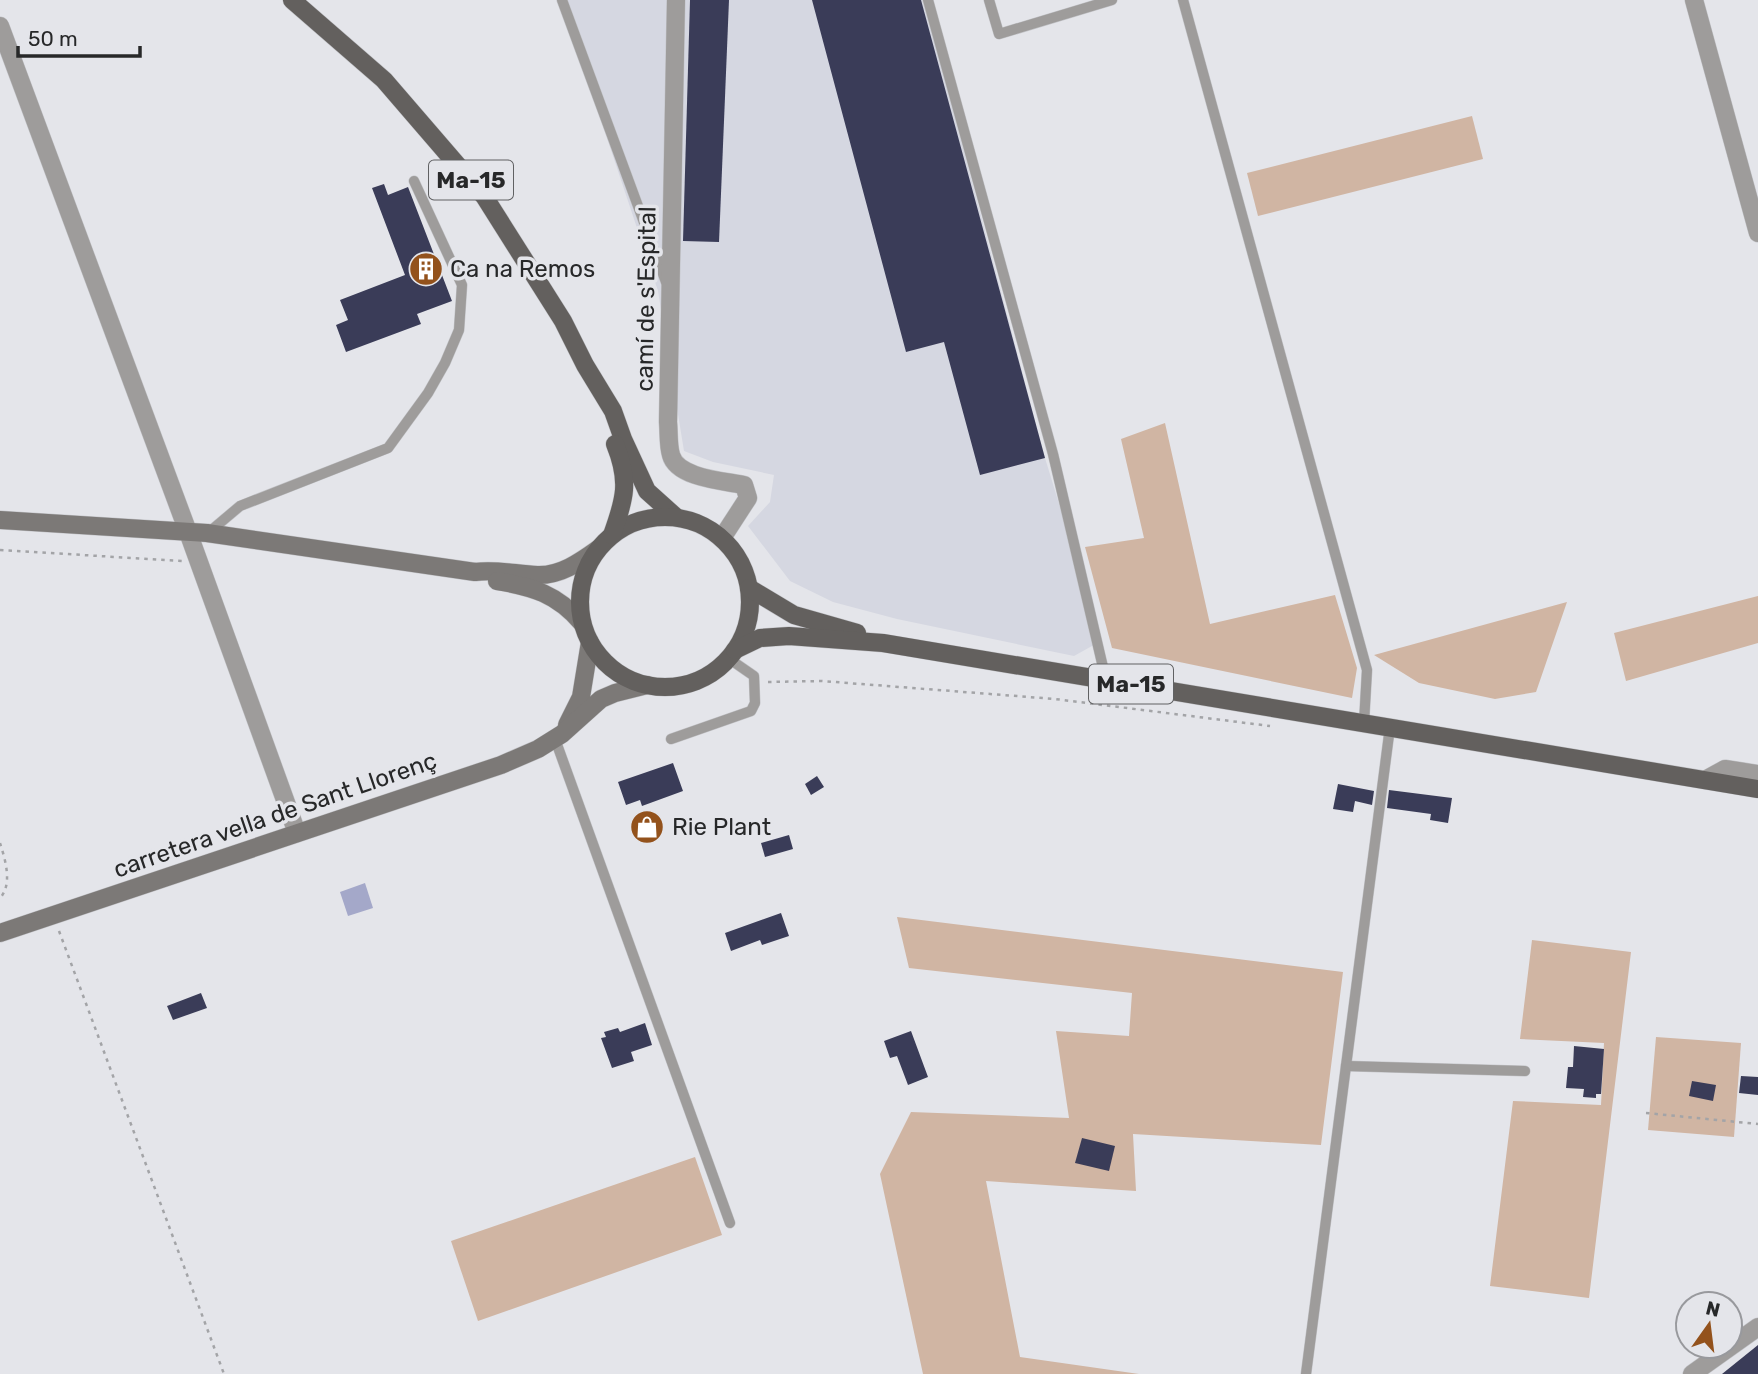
<svg xmlns="http://www.w3.org/2000/svg" width="1758" height="1374" font-family="Rubik,sans-serif">
	<rect width="100%" height="100%" fill="#e4e5ea"/>
	<!-- built -->
	<polygon fill="#d5d7e1" points="561,0 924,0 1045,458 1101,641 1074,656 897,619 833,602 790,581 748,526 770,502 774,475 713,462 684,451 658,291"/>
	<!-- green -->
	<g fill="#d0b5a3">
		<polygon points="1472,116 1483,159 1258,216 1247,173"/>
		<polygon points="1165,423 1210,624 1335,595 1357,668 1352,698 1112,648 1085,547 1144,538 1121,439"/>
		<polygon points="1758,596 1758,643 1626,681 1614,633"/>
		<polygon points="1567,602 1536,692 1495,699 1419,683 1374,655"/>
		<polygon points="897,917 1343,972 1321,1145 1133,1134 1136,1191 986,1181 1020,1357 1139,1374 923,1374 880,1174 911,1112 1069,1118 1056,1031 1129,1036 1132,993 909,968"/>
		<polygon points="1532,940 1631,952 1589,1298 1490,1286 1513,1101 1601,1105 1604,1043 1520,1039"/>
		<polygon points="1656,1037 1741,1043 1734,1137 1648,1130"/>
		<polygon points="695,1157 722,1235 478,1321 451,1241"/>
	</g>
	<!-- water -->
	<polygon fill="#a4a8c9" points="365,883 373,908 348,916 340,892"/>
	<!-- building -->
	<g fill="#3a3c58">
		<polygon points="690,0 729,0 719,242 683,241"/>
		<polygon points="812,0 921,0 1045,458 980,475 944,342 906,352"/>
		<polygon points="384,184 388,195 408,187 452,301 417,314 421,324 346,352 336,325 348,320 340,300 405,275 372,188"/>
		<polygon points="673,763 683,791 642,806 640,800 626,805 618,782"/>
		<polygon points="817,776 824,787 811,795 805,784"/>
		<polygon points="1338,784 1374,791 1372,805 1355,801 1353,812 1333,809"/>
		<polygon points="1389,790 1452,798 1448,823 1430,820 1431,814 1387,808"/>
		<polygon points="789,835 793,849 765,857 761,843"/>
		<polygon points="781,913 789,936 762,945 760,940 731,951 725,933"/>
		<polygon points="201,993 207,1008 173,1020 167,1006"/>
		<polygon points="645,1023 652,1045 631,1052 634,1061 612,1068 601,1038 606,1037 604,1032 618,1028 620,1032"/>
		<polygon points="911,1031 928,1077 908,1085 897,1056 890,1058 884,1041"/>
		<polygon points="1574,1046 1604,1049 1601,1094 1596,1094 1596,1098 1583,1097 1584,1089 1566,1088 1568,1067 1573,1067"/>
		<polygon points="1741,1076 1758,1077 1758,1095 1739,1093"/>
		<polygon points="1692,1081 1716,1085 1713,1101 1689,1096"/>
		<polygon points="1082,1138 1115,1146 1109,1171 1075,1163"/>
		<polygon points="1758,1345 1758,1374 1722,1374"/>
	</g>
	<g fill="none" stroke-linecap="round" stroke-linejoin="round">
		<!-- lane casing -->
		<g stroke="#c2c3c7" stroke-width="11">
			<g id="lane">
				<polyline points="562,0 666,282"/>
				<polyline points="928,0 1053,454 1106,680"/>
				<polyline points="989,0 999,34 1112,0"/>
				<polyline points="1183,0 1367,670 1364,723"/>
				<polyline points="208,533 240,506 388,448 428,393 445,363 459,330 462,285 414,181"/>
				<polyline points="555,739 730,1223"/>
				<polyline points="671,739 751,711 755,703 754,676 728,658"/>
				<polyline points="1346,1066 1525,1071"/>
				<polyline points="1306,1374 1390,727"/>
			</g>
		</g>
		<!-- street casing -->
		<g stroke="#c2c3c7" stroke-width="19">
			<g id="street">
				<path d="M676,0L668,422C669,433 668,445 671,455C677,478 724,481 744,485L748,498L722,538"/>
				<polyline points="1694,0 1758,233"/>
				<polyline points="0,26 188,532 297,833"/>
				<polyline points="1705,780 1725,769 1758,774"/>
				<polyline points="1692,1374 1758,1327"/>
			</g>
		</g>
		<!-- secondary casing -->
		<g stroke="#c2c3c7" stroke-width="19">
			<g id="secondary">
				<path d="M0,520L207,533L475,572C496,569 515,574 537,575C560,576 580,562 598,549"/>
				<path d="M497,581C533,587 557,594 582,623"/>
				<polyline points="567,725 581,697 590,642"/>
				<polyline points="0,933 501,765 538,749 562,734 601,699 615,693 647,685"/>
			</g>
		</g>
		<!-- primary casing -->
		<g stroke="#c2c3c7" stroke-width="19">
			<g id="primary">
				<polyline points="292,0 384,80 484,196 563,321 585,365 613,411 623,439 647,491 676,517"/>
				<circle cx="665" cy="602" r="85"/>
				<path d="M612,535C625,499 630,481 615,444"/>
				<polyline points="749,588 794,615 857,633"/>
				<polyline points="735,650 760,638 789,636 883,643 1758,789"/>
			</g>
		</g>
		<!-- path -->
		<g stroke="#a3a4a7" stroke-width="2.5" stroke-dasharray="3.5 5" stroke-linecap="butt">
			<polyline points="0,550 182,561"/>
			<polyline points="768,682 822,681 1055,699 1270,726"/>
			<path d="M0,843C5,859 13,884 0,898"/>
			<polyline points="59,931 224,1374"/>
			<polyline points="1646,1113 1758,1124"/>
		</g>
		<!-- lane -->
		<use href="#lane" stroke="#9e9c9b" stroke-width="10"/>
		<!-- street -->
		<use href="#street" stroke="#9e9c9b" stroke-width="18"/>
		<!-- secondary -->
		<use href="#secondary" stroke="#7c7977" stroke-width="18"/>
		<!-- primary -->
		<use href="#primary" stroke="#63605e" stroke-width="18"/>
	</g>
	<!-- icons -->
	<defs>
		<g id="building-disc" transform="scale(1.75)"><circle r="9.5" fill="#93521c" stroke="#e4e5ea"/><path d="M-4-6H4V6H1V3H-1V6H-4ZM-2.5-4.3h1.7v1.8h-1.7ZM.8-4.3h1.7v1.8H.8ZM-2.5-1h1.7V.8h-1.7ZM.8-1h1.7V.8H.8Z" fill="#fff"/></g>
		<g id="shop-disc" transform="scale(1.75)"><circle r="9.5" fill="#93521c" stroke="#e4e5ea"/><path d="M-5-2.5h2.3a2.7 3.5 0 0 1 5.4 0H5L5.5 6h-11ZM-1.5-2.5h3a1.5 2.3 0 0 0-3 0Z" fill="#fff"/></g>
	</defs>
	<g fill-rule="evenodd">
		<use href="#building-disc" x="426" y="269"/>
		<use href="#shop-disc" x="647" y="827"/>
	</g>
	<g text-anchor="middle" stroke-width="7" stroke-linejoin="round" paint-order="stroke">
		<!-- shield labels -->
		<g fill="#e4e5ea" stroke="#606163" stroke-width="2">
			<rect x="429" y="160.5" width="84" height="39" rx="5"/>
			<rect x="1089" y="664.5" width="84" height="39" rx="5"/>
		</g>
		<g font-size="23" font-weight="bold" fill="#272829">
			<text x="471" y="188">Ma-15</text>
			<text x="1131" y="692">Ma-15</text>
		</g>
		<!-- poi labels -->
		<g font-size="24" fill="#272829" stroke="#e4e5ea" text-anchor="start">
			<text x="450" y="277">Ca na Remos</text>
			<text x="672" y="835">Rie Plant</text>
		</g>
		<!-- street labels -->
		<g font-size="24" fill="#272829" stroke="#e4e5ea">
			<text transform="translate(646 299) rotate(-89)" y="8">camí de s'Espital</text>
			<text transform="translate(275 815) rotate(-19)" y="8">carretera vella de Sant Llorenç</text>
		</g>
	</g>
	<!-- north arrow -->
	<g transform="translate(1709 1325) rotate(14)"><circle r="33" fill="#e4e5ea" stroke="#98999d" stroke-width="2"/>
	<path d="M0-5L12 26L0 18L-12 26Z" fill="#93521c"/>
	<text y="-10" font-size="19" font-weight="bold" text-anchor="middle" fill="#272829">N</text>
	</g>
	<!-- scale -->
	<path d="M18 46v10h122v-10" fill="none" stroke="#272829" stroke-width="3.5"/>
	<text x="28" y="46" font-size="21" fill="#272829" stroke="#e4e5ea" stroke-width="5" paint-order="stroke">50 m</text>
</svg>
